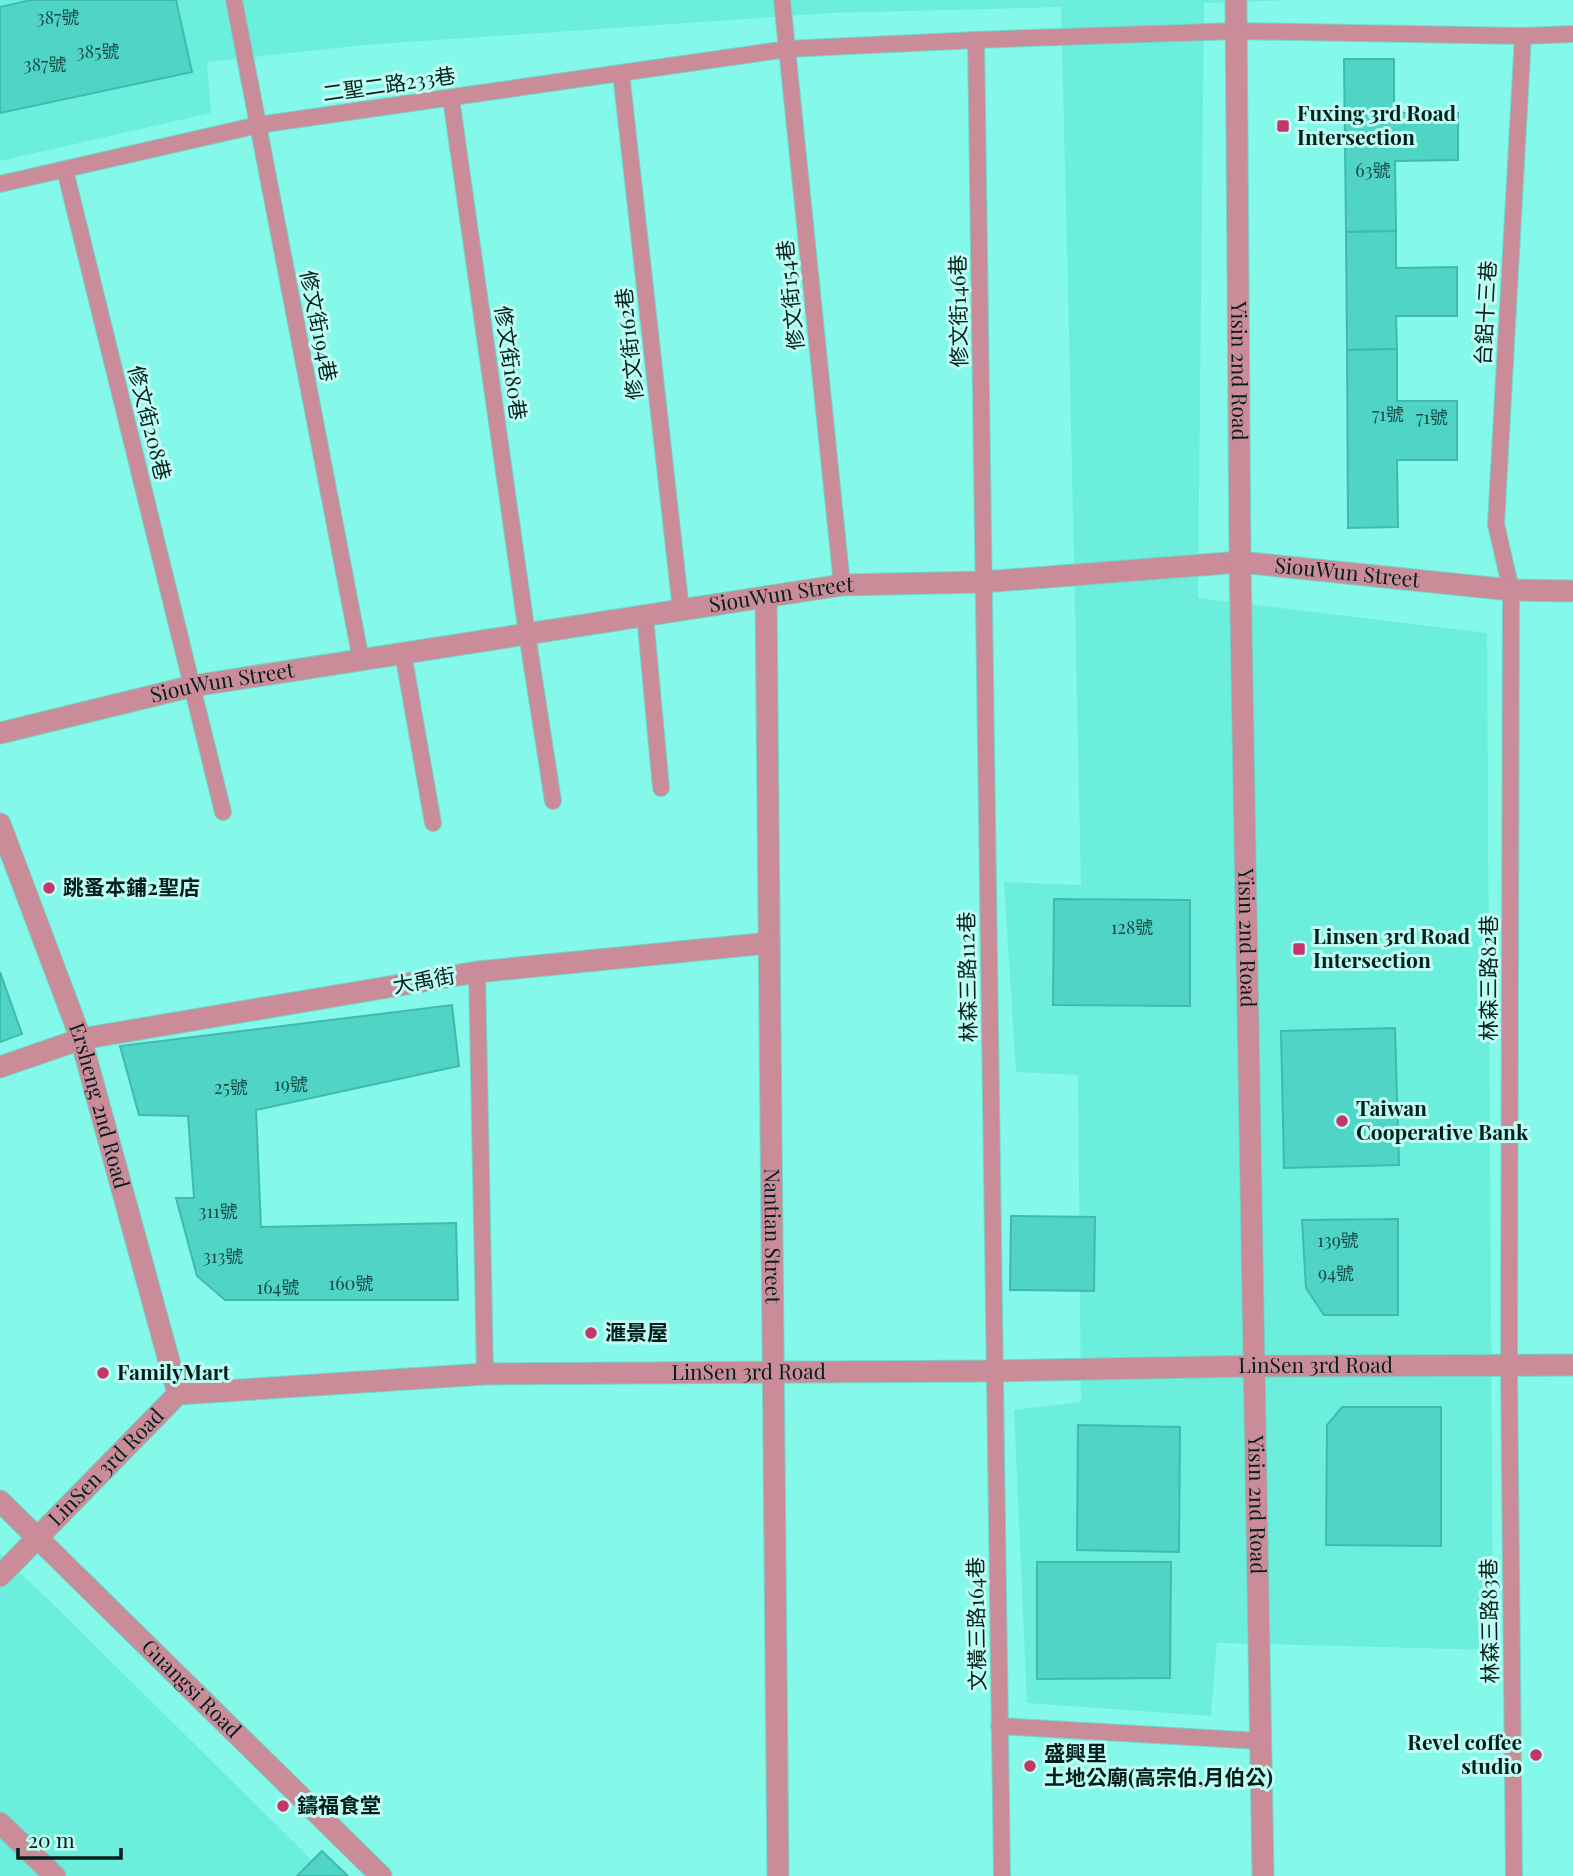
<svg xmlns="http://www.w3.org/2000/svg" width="1573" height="1876" font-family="'Playfair Display','Noto Sans TC',serif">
	<rect width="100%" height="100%" fill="#85f9e9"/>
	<!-- built -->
	<g fill="#6ceedd">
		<polygon points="0,0 1573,0 1291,0 1204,3 1198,598 1487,633 1493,1650 1217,1643 1211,1716 1027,1703 1014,1410 1081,1402 1078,1075 1016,1072 1004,882 1081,885 1068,288 1061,7 832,13 364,45 207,62 211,113 0,161"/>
		<polygon points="0,1554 49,1600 328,1876 0,1876"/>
	</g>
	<!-- building -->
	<g fill="#4fd4c5" stroke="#40baac" stroke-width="2">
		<polygon points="31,0 176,0 192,72 0,113 0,7"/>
		<polygon points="1344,59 1394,59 1394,113 1458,113 1458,160 1395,161 1396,231 1346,232"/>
		<polygon points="1396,231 1396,268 1457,267 1457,316 1396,316 1397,349 1347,350 1346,232"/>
		<polygon points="1397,349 1397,401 1457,401 1457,460 1397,460 1398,527 1348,528 1347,350"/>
		<polygon points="1054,899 1190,900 1190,1006 1053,1005"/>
		<polygon points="0,972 22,1034 0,1042"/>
		<polygon points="452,1005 459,1066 256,1110 261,1227 456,1223 458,1300 225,1300 197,1276 176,1198 194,1198 188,1116 139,1115 120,1046"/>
		<polygon points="1395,1028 1399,1165 1284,1168 1281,1031"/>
		<polygon points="1011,1216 1095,1217 1094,1291 1010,1290"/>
		<polygon points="1398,1219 1398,1315 1324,1315 1306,1288 1302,1220"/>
		<polygon points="1342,1407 1441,1407 1441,1546 1326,1545 1327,1425"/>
		<polygon points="1078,1425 1180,1427 1179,1552 1077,1550"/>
		<polygon points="1037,1562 1171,1562 1170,1678 1037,1679"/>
		<polygon points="322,1851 348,1876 297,1876"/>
	</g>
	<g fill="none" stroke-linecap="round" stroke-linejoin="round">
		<!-- service casing -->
		<g stroke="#70d6c8" stroke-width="18">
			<g id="service">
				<polyline points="234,0 361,660"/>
				<polyline points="782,0 842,585"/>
				<polyline points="976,40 1002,1876"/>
				<polyline points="621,73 681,610"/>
				<polyline points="451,98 527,634 553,801"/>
				<polyline points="65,170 223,812"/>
				<polyline points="0,184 258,125 787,49 976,40 1236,31 1523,36 1573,34"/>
				<polyline points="645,616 661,788"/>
				<polyline points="403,653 433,823"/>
				<polyline points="477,972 485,1374"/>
				<polyline points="999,1726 1260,1741"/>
				<polyline points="1514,1876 1509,1366 1511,590 1496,524 1523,36"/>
			</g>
		</g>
		<!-- minor casing -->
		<g stroke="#70d6c8" stroke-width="23">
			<g id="minor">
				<path id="s1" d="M766,597L778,1876"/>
				<path id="s2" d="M0,733L193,686L842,585L983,582L1240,562L1511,590L1573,591"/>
				<path id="s3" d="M0,824L81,1039L178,1394"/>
				<polyline points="0,1067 81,1039 477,972 769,943"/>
				<path id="s4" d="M0,1501L381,1876"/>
				<path id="s5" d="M0,1576L178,1394L485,1374L994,1371L1255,1366L1573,1365"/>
				<polyline points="0,1823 55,1876"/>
			</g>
		</g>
		<!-- tertiary casing -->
		<g stroke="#70d6c8" stroke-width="23">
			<g id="tertiary">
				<path id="s6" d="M1236,0L1240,562L1263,1876"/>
			</g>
		</g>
		<!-- service -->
		<use href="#service" stroke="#cb8c9a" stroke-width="16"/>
		<!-- minor -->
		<use href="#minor" stroke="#cb8c9a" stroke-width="21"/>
		<!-- tertiary -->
		<use href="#tertiary" stroke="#cb8c9a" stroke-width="21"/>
	</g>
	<!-- markers -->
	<g fill="#c33667" stroke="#bdfdf3" stroke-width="2.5">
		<rect x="1276" y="119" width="14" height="14" rx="3.5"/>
		<circle cx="49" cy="888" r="7"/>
		<rect x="1292" y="942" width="14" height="14" rx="3.5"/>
		<circle cx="1342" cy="1121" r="7"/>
		<circle cx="591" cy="1333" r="7"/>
		<circle cx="103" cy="1373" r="7"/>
		<circle cx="1536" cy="1755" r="7"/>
		<circle cx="1030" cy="1766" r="7"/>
		<circle cx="283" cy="1806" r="7"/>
	</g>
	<g text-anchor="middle" stroke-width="6" stroke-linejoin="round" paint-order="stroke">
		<!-- number labels -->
		<g font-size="18" fill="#174c46">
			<text x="58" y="24">387號</text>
			<text x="98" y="58">385號</text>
			<text x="45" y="71">387號</text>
			<text x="1373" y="177">63號</text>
			<text x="1388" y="421">71號</text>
			<text x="1432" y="424">71號</text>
			<text x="1132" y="934">128號</text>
			<text x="291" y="1091">19號</text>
			<text x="231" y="1094">25號</text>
			<text x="218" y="1218">311號</text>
			<text x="1338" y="1247">139號</text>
			<text x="223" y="1263">313號</text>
			<text x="1336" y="1280">94號</text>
			<text x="351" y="1290">160號</text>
			<text x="278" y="1294">164號</text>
		</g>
		<!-- street labels -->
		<g font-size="21" fill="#041e1b" stroke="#bdfdf3">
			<text transform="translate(389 85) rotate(-8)" y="7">二聖二路233巷</text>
			<text transform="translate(791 295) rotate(-96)" y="7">修文街154巷</text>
			<text transform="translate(959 311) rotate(-91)" y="7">修文街146巷</text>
			<text transform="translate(1486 313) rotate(-87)" y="7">台鋁十三巷</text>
			<text transform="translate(318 326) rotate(79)" y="7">修文街194巷</text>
			<text transform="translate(630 344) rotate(-96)" y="7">修文街162巷</text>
			<text transform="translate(510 363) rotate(82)" y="7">修文街180巷</text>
			<text dy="7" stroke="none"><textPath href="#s6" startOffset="371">Yisin 2nd Road</textPath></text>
			<text transform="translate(149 423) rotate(76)" y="7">修文街208巷</text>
			<text dy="7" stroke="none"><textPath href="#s2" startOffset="1362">SiouWun Street</textPath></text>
			<text dy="7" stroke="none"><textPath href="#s2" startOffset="794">SiouWun Street</textPath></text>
			<text dy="7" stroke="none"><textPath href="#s2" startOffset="228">SiouWun Street</textPath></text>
			<text dy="7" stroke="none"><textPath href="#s6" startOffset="938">Yisin 2nd Road</textPath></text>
			<text transform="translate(968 977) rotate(-91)" y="7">林森三路112巷</text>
			<text transform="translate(1489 978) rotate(-90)" y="7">林森三路82巷</text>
			<text transform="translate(424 981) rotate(-10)" y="7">大禹街</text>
			<text dy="7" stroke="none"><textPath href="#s3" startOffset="299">Ersheng 2nd Road</textPath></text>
			<text dy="7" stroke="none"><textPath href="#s1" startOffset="639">Nantian Street</textPath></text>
			<text dy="7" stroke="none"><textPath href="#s5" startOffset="1393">LinSen 3rd Road</textPath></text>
			<text dy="7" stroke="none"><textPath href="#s5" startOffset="826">LinSen 3rd Road</textPath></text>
			<text dy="7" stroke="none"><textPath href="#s5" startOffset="152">LinSen 3rd Road</textPath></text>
			<text dy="7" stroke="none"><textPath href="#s6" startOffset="1505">Yisin 2nd Road</textPath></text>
			<text transform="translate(1490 1621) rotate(-91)" y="7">林森三路83巷</text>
			<text transform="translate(977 1624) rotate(-91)" y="7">文橫三路164巷</text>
			<text dy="7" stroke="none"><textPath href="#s4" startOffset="268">Guangsi Road</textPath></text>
		</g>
		<!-- poi labels -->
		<g font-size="21" font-weight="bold" fill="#041e1b" stroke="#bdfdf3" text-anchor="start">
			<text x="1297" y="121">Fuxing 3rd Road<tspan x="1297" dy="24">Intersection</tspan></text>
			<text x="63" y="895">跳蚤本鋪2聖店</text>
			<text x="1313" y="944">Linsen 3rd Road<tspan x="1313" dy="24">Intersection</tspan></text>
			<text x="1356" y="1116">Taiwan<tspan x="1356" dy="24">Cooperative Bank</tspan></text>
			<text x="605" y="1340">滙景屋</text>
			<text x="117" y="1380">FamilyMart</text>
			<text x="1522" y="1750" text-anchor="end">Revel coffee<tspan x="1522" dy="24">studio</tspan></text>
			<text x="1044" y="1761">盛興里<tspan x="1044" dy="24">土地公廟(高宗伯,月伯公)</tspan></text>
			<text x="297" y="1813">鑄福食堂</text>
		</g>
	</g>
	<!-- scale -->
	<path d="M18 1848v10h103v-10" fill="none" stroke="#041e1b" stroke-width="3.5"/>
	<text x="28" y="1848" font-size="21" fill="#041e1b" stroke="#bdfdf3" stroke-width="5" paint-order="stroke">20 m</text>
</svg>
